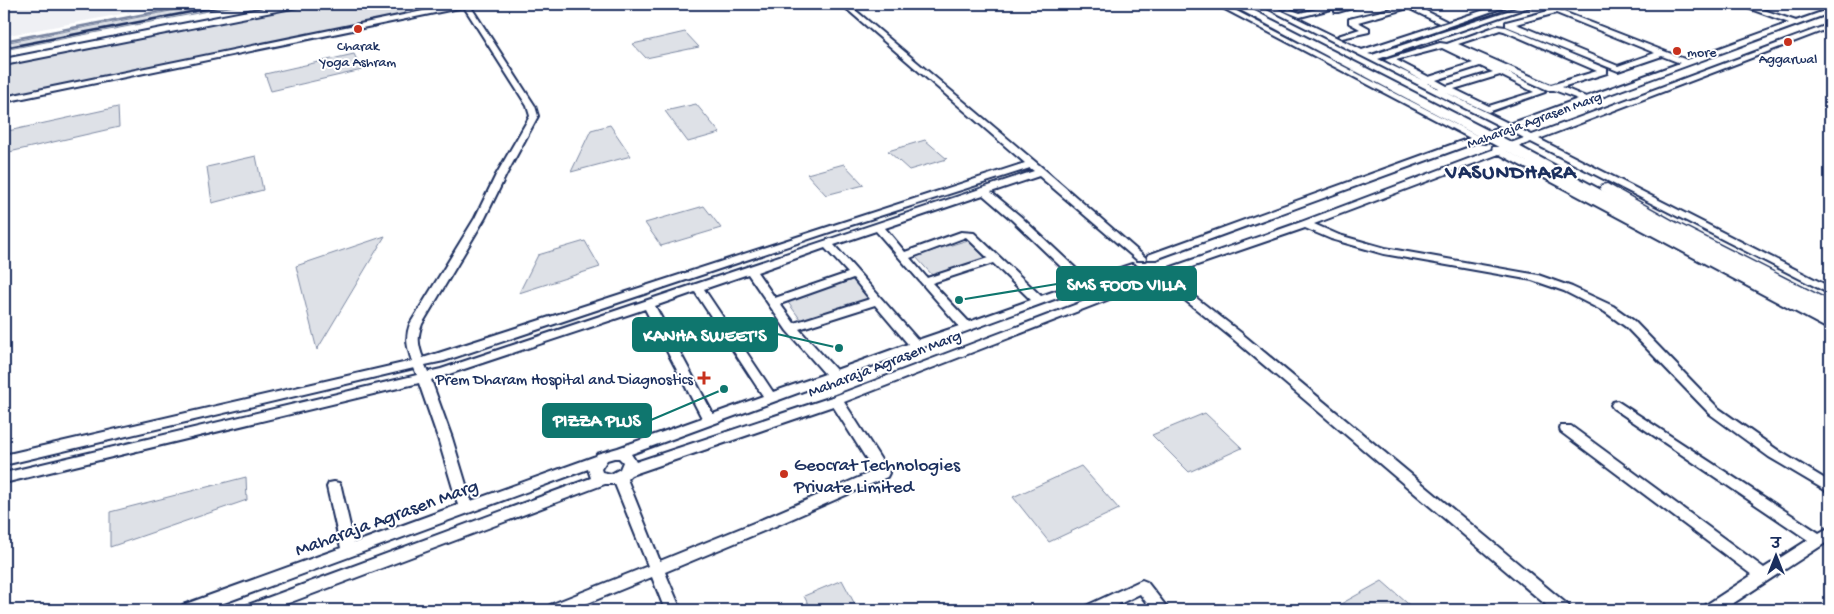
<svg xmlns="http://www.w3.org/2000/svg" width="1834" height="614" font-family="'Gochi Hand','Playpen Sans Deva',sans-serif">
	<rect width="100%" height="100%" fill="#fff"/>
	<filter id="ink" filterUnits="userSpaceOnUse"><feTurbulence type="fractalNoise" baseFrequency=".02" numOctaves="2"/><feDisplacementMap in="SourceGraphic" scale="10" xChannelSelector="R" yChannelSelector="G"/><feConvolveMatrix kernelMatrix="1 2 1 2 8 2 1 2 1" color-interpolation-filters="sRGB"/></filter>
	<g filter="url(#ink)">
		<!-- built -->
		<polygon fill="#eff0f4" points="4,4 175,4 4,36"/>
		<!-- green -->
		<g fill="#dee1e7" stroke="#7c88a2">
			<polygon points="207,4 245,4 4,50 4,43"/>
			<polygon points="312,4 454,4 4,97 4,65"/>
			<polygon points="685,32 699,47 646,58 633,44"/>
			<polygon points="354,54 362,70 271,91 265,74"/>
			<polygon points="696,104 720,133 688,142 665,111"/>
			<polygon points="118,107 119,127 5,153 8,131"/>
			<polygon points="610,125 631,156 571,172 591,130"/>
			<polygon points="925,140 947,159 909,170 888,151"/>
			<polygon points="256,156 263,190 212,203 207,167"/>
			<polygon points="844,164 864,185 826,195 807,174"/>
			<polygon points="704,206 721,228 661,246 645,223"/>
			<polygon points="385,236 317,350 296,266"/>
			<polygon points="968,240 987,260 934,277 915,256"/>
			<polygon points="585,241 600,267 519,293 538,255"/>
			<polygon points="858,278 875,298 803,323 787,301"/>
			<polygon points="1205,413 1242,448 1189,472 1152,435"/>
			<polygon points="1081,466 1119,509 1049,542 1013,497"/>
			<polygon points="246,477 247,500 110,547 110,512"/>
			<polygon points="842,580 858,610 811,610 804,596"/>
			<polygon points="1382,581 1415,610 1330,610"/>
		</g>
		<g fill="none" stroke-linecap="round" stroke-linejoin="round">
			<!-- stream -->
			<polyline stroke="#77839f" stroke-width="2.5" points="4,41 198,4"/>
			<!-- minor casing -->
			<g stroke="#1b2f5e" stroke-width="4">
				<g id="minor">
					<path d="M457,4H469L535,106L538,116L506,175L485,218L422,324C417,337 418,345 423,358L1025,163L841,4H848L1045,170L1146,258L1145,260H1137L1039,176L991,192L1020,216L1087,279L1132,264L1137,267L1136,269L1090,286L631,454L636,462L832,397L1148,277H1156L1157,279L1156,281L844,402L887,469L889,473L887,477L766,530L665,572L681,610H665L652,577L571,610H547L550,605L648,566L615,484H605L270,610H245L248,605L591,478L588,469L205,610H180L183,605L341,548L327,487L329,483L334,482L339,483L341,487L354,543L458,505L438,438L419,383L4,483V473L417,375L414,368L4,465V455L412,361C407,346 405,338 410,324L475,218L496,175L530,116L527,106L464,7L4,102V97ZM1030,168L1034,171L441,369L428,372L425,365L444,361L845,227ZM983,195L1012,220L1078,283L1041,296L974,233L961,232L905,252L885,228ZM876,231L959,326L918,340L834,245ZM966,237L988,258L927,278L910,258ZM825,248L848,273L775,298L757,272ZM993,263L1031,300L969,322L932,283ZM748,274L787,331L825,374L773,392L704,289ZM853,278L870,299L794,323L780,304ZM695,292L763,396L713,414L655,306ZM875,305L908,344L836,370L799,329ZM645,309L702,418L618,448L597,454L596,456L471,501L452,438L431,380ZM833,406L874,471L756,522L660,561L627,479L631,475ZM614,458H619L623,462L620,469L611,474L602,472L601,469L607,460Z"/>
					<path d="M1215,4H1223L1478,136L1502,127L1259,4H1268L1362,50L1503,4H1513L1368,54L1372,55L1529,4H1538L1378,59L1422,80L1385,60L1440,43L1447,44L1497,26L1506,27L1607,69V73L1562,87L1586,97L1680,63L1662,56L1618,71L1506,26V22L1556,9L1687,60L1789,23L1737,4H1746L1796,21L1830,9V13L1517,128L1532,135L1830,24V28L1539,139L1830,287V294L1531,142L1507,151L1830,321V330L1499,154L1314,224L1339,235L1385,248L1538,275L1572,287L1613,306L1634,321L1718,408L1779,451L1830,482V493L1769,457L1710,414L1626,327L1605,312L1564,291L1532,280L1384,254L1331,239L1305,228L1174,273H1166L1165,271L1166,269L1301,222L1492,150L1493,147H1500L1524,138L1509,130L1485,139V143L1477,142L1156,259H1148L1147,257L1148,255L1470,138ZM1556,13L1655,53L1618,66L1516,24ZM1500,30L1504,31L1597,71L1551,85L1458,44ZM1442,48L1473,63L1429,77L1396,60ZM1480,66L1493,72L1447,86L1436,80ZM1505,71L1548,90H1554L1578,99L1510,124L1445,92L1488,112L1545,92ZM1500,75L1534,92L1489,106L1454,89ZM1427,83H1428L1439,88V89Z"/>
					<polygon points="1337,4 1348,4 1348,5 1366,4 1338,12 1335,12 1335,8 1300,17 1285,11 1289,9 1300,13"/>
					<polygon points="1401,4 1412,4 1446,21 1439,23 1408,8 1358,22 1369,28 1369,32 1342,38 1338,36 1360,29 1349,23 1349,19 1402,6"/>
					<polygon points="1164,275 1168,276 1240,332 1568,605 1571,610 1552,610 1232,338 1160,280 1159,278"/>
					<polygon points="1617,401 1819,533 1830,527 1830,540 1723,610 1703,610 1706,605 1752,575 1561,432 1560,429 1561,426 1571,426 1764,568 1808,540 1613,408 1611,405 1613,402"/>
					<polygon points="1142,580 1147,582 1169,610 1152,610 1140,594 1107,610 1085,610 1088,605"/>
				</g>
			</g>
			<!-- major casing -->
			<g stroke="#1b2f5e" stroke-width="4">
				<g id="major">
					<polygon points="284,4 302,4 297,7 4,65 4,59"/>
					<polygon points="1229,4 1241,4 1513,143 1830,312 1830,323"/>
				</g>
			</g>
			<!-- highway casing -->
			<g stroke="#1b2f5e" stroke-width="3">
				<polygon id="highway" points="1607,184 1673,221 1830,301 1830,313 1824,312 1661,227 1602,191 1600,188 1602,185"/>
			</g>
			<!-- minor -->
			<use href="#minor" fill="#fff" fill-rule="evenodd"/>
			<!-- major -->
			<use href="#major" fill="#fff" fill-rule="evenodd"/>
			<!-- highway -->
			<use href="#highway" fill="#fff" fill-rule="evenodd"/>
			<!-- rail -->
			<polyline stroke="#1b2f5e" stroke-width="2.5" points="4,48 232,4"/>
		</g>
	</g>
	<!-- markers -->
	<g fill="#c8321e" stroke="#fff" stroke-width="2">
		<circle cx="358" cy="29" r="5"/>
		<circle cx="1788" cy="42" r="5"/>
		<circle cx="1677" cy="51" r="5"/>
		<path d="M701.5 370.5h5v5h5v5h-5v5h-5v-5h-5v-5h5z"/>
		<circle cx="784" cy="474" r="5"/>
	</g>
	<g text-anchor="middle" stroke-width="4" stroke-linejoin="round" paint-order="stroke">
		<!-- far-poi labels -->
		<g font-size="14" fill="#1b2f5e" stroke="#fff">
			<text x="358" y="50">Charak<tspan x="358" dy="16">Yoga Ashram</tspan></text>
			<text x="1687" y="56" text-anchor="start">more</text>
			<text x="1788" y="63">Aggarwal</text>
		</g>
		<!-- far-street labels -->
		<g font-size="14" fill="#1b2f5e" stroke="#fff">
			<text transform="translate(1534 119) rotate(-20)" y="5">Maharaja Agrasen Marg</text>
		</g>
		<!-- street labels -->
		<g font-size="16" fill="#1b2f5e" stroke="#fff">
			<text transform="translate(884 362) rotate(-21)" y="6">Maharaja Agrasen Marg</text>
		</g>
		<!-- poi labels -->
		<g font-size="16" fill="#1b2f5e" stroke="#fff" text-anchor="end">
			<text x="693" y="384">Prem Dharam Hospital and Diagnostics</text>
		</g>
		<!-- near-poi labels -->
		<g font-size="19" fill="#1b2f5e" stroke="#fff" text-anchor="start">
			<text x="794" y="470">Geocrat Technologies<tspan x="794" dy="22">Private Limited</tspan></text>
		</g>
		<!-- near-street labels -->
		<g font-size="19" fill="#1b2f5e" stroke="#fff">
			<text transform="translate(386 516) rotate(-20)" y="7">Maharaja Agrasen Marg</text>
		</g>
		<!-- district labels -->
		<g font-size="21" font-weight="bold" letter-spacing="1" fill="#1b2f5e" stroke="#fff">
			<text x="1511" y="178">VASUNDHARA</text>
		</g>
	</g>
	<!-- callouts -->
	<path fill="none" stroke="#0f766e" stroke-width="2" d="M959 300L1057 284M839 348L777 334M724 389L651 420"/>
	<g fill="#0f766e" stroke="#fff" stroke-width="2">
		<circle cx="959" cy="300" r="5"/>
		<circle cx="839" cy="348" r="5"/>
		<circle cx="724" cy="389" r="5"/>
	</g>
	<g fill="#0f766e" stroke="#0f766e" stroke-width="2">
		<rect x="1057" y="267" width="139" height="33" rx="5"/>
		<rect x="633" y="318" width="144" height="33" rx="5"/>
		<rect x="543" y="404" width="108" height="33" rx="5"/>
	</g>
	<g font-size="18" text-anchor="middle" font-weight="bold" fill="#fff">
		<text x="1126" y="290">SMS FOOD VILLA</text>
		<text x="705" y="341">KANHA SWEET'S</text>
		<text x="597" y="426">PIZZA PLUS</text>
	</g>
	<!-- margin -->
	<rect width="1834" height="614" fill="none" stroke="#fff" stroke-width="20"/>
	<rect x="10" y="10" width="1814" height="594" fill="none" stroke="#1b2f5e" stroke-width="2" filter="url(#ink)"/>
	<!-- north arrow -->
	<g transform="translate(1776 556)" stroke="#ffffff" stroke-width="4" paint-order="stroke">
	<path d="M0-4L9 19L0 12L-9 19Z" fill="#1b2f5e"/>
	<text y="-8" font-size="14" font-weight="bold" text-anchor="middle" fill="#1b2f5e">उ</text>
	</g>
</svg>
